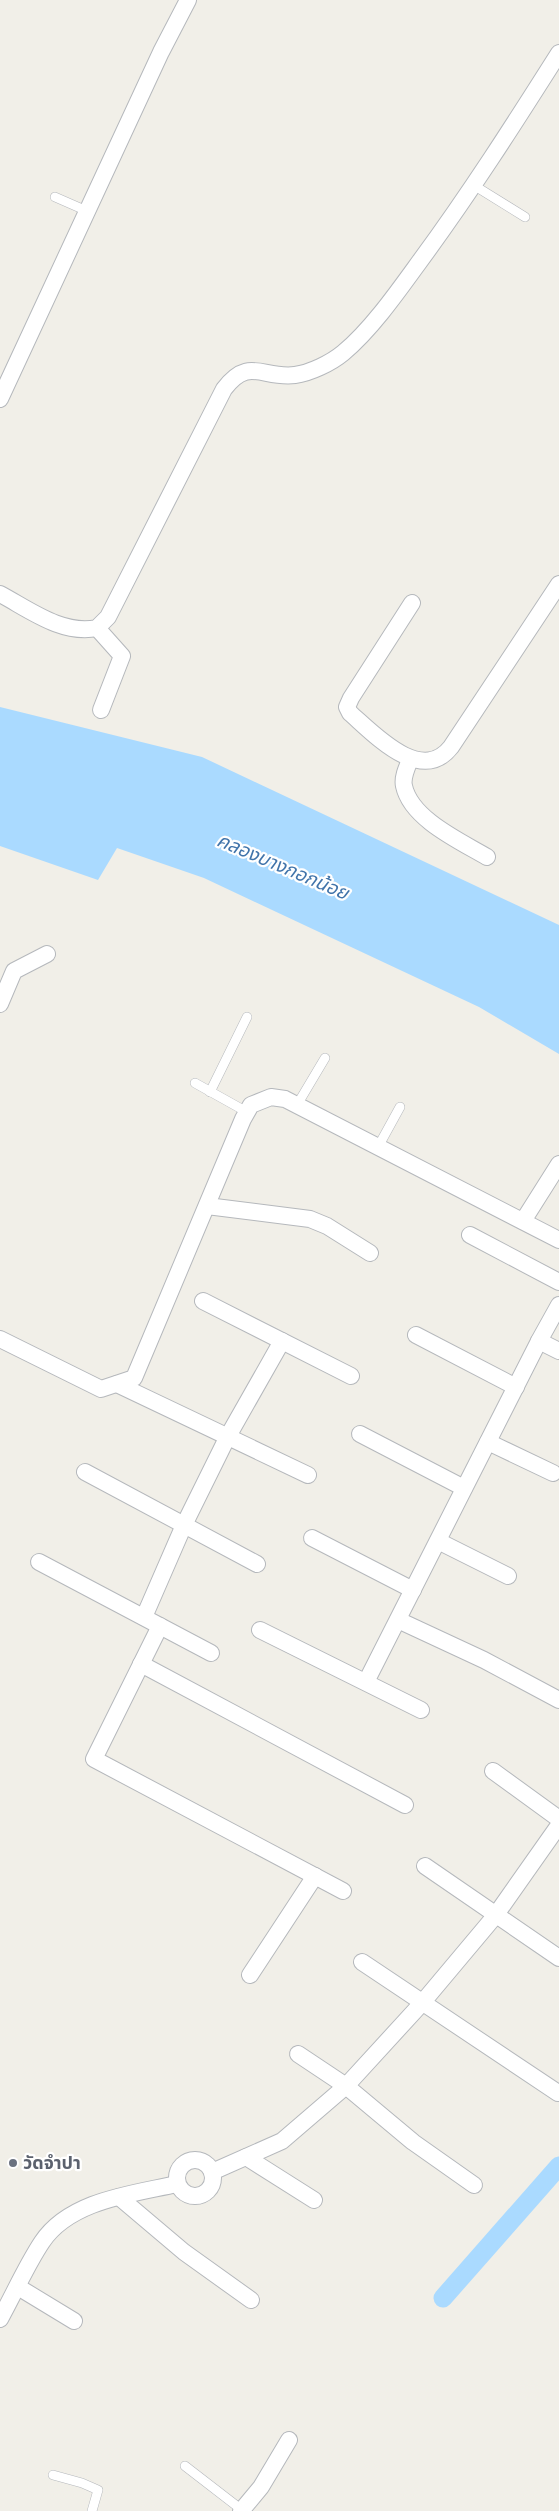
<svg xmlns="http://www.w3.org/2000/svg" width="559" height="2511" font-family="Rubik,'Noto Sans Thai',sans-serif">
	<rect width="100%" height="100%" fill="#f1efe8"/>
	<!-- water -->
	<polygon fill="#aadaff" points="0,707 202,757 559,925 559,1054 479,1007 204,878 117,848 98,880 0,846"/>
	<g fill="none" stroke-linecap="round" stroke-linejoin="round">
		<!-- canal -->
		<polyline stroke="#aadaff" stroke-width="19" points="443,2298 559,2166"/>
		<!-- lane casing -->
		<g stroke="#b5b8bc" stroke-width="10">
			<g id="lane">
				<polyline points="475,186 525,217"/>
				<polyline points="55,197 87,211"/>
				<polyline points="195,1083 247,1112"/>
				<polyline points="210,1092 247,1017"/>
				<polyline points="297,1105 325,1058"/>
				<polyline points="378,1147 400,1107"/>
				<polyline points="185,2466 242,2510"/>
				<polyline points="53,2475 82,2483 98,2490 92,2511"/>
			</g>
		</g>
		<!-- street casing -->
		<g stroke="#b5b8bc" stroke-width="18">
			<g id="street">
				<polyline points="0,399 161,52 188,0"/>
				<path d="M0,594C30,610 62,635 97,628L108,617L224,389C249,356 262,379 295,375C310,373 331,363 343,353C371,330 399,290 420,261C470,193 514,124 559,53"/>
				<path d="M412,603L351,698L347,707L350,713C374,734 421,785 451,747L559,584"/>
				<polyline points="97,628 122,656 101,710"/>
				<path d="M410,760C407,767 402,778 404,786C411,819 460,841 487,857"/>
				<polyline points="0,1004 14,971 47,954"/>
				<polyline points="207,1206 310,1219 327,1226 370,1253"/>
				<polyline points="523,1221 559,1164"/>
				<polyline points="470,1235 559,1282"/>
				<polyline points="203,1301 351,1376"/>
				<polyline points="416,1335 516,1387"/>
				<polyline points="0,1339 101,1389 134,1378 243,1119 251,1105 271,1097 285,1099 559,1240"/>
				<polyline points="539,1341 559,1351"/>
				<polyline points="117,1384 308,1475"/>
				<polyline points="360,1434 464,1488"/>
				<polyline points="488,1442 553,1473"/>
				<polyline points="85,1472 257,1564"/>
				<polyline points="312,1538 413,1590"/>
				<polyline points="438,1541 508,1576"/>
				<polyline points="39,1562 211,1653"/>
				<polyline points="144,1617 184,1525 227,1438 282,1341"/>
				<polyline points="398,1620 484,1660 559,1700"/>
				<polyline points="160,1626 94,1759 343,1891"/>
				<polyline points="260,1630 421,1710"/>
				<polyline points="141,1664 405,1805"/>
				<polyline points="366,1682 539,1341 559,1305"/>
				<polyline points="493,1771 559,1819"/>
				<polyline points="425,1866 559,1958"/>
				<polyline points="362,1962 558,2093"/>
				<polyline points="250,1975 315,1876"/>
				<polyline points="298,2054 346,2086 413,2142 474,2185"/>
				<polyline points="246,2157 314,2200"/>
				<circle cx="195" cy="2178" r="18"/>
				<polyline points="212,2172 282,2141 346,2086 422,2003 495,1916 559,1825"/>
				<polyline points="119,2197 184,2252 251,2300"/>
				<polyline points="18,2287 74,2321"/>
				<path d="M0,2319C14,2294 26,2266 42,2242C70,2200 133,2194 177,2184"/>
				<polyline points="241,2511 261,2487 289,2440"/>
			</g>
		</g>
		<!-- lane -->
		<use href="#lane" stroke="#fff" stroke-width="9"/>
		<!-- street -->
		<use href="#street" stroke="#fff" stroke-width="16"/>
	</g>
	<!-- markers -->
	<circle fill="#6b7280" stroke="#fff" stroke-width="2" cx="13" cy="2163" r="5"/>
	<g text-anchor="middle" stroke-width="4.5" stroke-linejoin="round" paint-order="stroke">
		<!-- worship labels -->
		<g font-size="18" font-weight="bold" fill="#5b616d" stroke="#fff" text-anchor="start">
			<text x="23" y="2169">วัดจําปา</text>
		</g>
		<!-- water labels -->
		<g font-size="19" font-style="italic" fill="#4174aa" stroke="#fff">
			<text transform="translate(283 866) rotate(23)" y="7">คลองบางกอกน้อย</text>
		</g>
	</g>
</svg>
